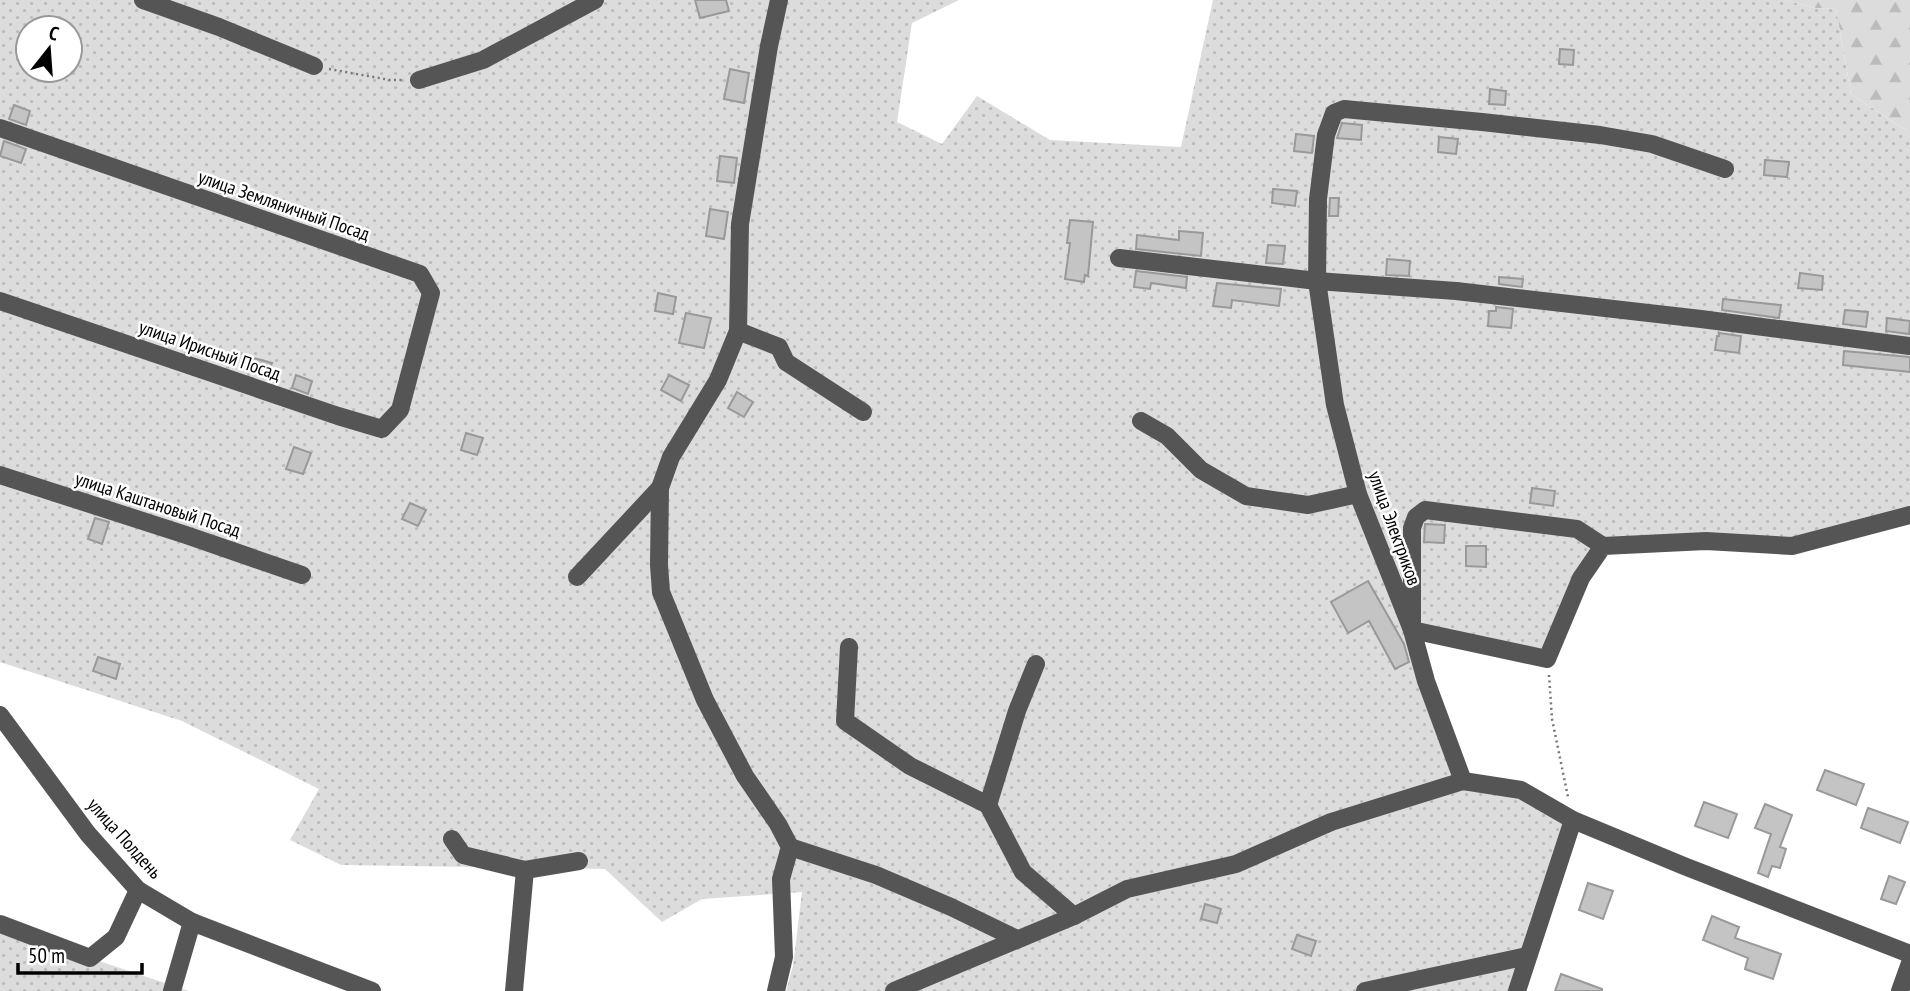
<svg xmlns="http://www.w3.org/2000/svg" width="1910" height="991" font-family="'PT Sans Narrow',sans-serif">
	<defs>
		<pattern id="forest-firs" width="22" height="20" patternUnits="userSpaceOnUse" patternTransform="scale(1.75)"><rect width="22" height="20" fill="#dcdcdc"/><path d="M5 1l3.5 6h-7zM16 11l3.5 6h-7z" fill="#bbb"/></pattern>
		<pattern id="park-dots" width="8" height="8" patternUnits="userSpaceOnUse" patternTransform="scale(1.75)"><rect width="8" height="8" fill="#dcdcdc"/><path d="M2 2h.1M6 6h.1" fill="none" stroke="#bbb" stroke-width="1.8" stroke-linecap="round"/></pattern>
	</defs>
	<rect width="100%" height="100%" fill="#fff"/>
	<!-- forest -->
	<polygon fill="url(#forest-firs)" points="1785,0 1910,0 1910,133 1851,94 1836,9 1815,8"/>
	<!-- park -->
	<g fill="url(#park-dots)" fill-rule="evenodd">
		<path d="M0,0H959L912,23L897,122L942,144L977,96L1050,140L1181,147L1213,0H1785L1815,8L1836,9L1851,94L1910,133V515L1792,546H1603L1547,659L1413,631L1438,688L1463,781L1521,790L1573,820L1517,991H786L793,966L802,892L702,899L662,922L605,869L341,865L290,840L319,789L182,721L0,662ZM28,28H70V70H28Z"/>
		<polygon points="0,924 90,958 189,991 0,991"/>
	</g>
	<!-- building -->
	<g fill="#c4c4c4" stroke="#999" stroke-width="2">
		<polygon points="695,0 726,0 729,11 700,18"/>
		<polygon points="1560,49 1574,50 1573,65 1559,64"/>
		<polygon points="730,69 749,73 744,103 724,99"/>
		<polygon points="1490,89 1506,91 1505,105 1489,104"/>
		<polygon points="14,105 30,111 26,125 9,119"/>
		<polygon points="1342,123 1362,125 1361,140 1337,138"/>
		<polygon points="1296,134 1314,136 1312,153 1294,151"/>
		<polygon points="1439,137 1458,139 1456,154 1438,152"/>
		<polygon points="4,141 26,149 21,163 0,156"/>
		<polygon points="720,156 737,158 734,183 717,181"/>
		<polygon points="1765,160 1789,162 1787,177 1764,175"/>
		<polygon points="1273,189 1297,191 1295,206 1272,203"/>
		<polygon points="1330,198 1339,198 1338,216 1329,216"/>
		<polygon points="710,209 728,212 724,239 706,236"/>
		<polygon points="1070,220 1093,222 1088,276 1085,275 1084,282 1065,279 1070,243 1067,243"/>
		<polygon points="1179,231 1203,233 1201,256 1136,249 1137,235 1179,240"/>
		<polygon points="1268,245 1285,246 1283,264 1266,263"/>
		<polygon points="1387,259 1410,261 1409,276 1386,275"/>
		<polygon points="1136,271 1187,277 1186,288 1151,283 1150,289 1134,287"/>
		<polygon points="1800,273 1823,276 1822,290 1798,288"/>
		<polygon points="1499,277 1523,279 1522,287 1499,284"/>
		<polygon points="1217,283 1281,289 1279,306 1232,300 1231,308 1213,306"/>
		<polygon points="658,293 676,297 673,314 655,311"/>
		<polygon points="1723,299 1781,305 1779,318 1722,310"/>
		<polygon points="1496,307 1513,309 1511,328 1488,326 1489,311 1496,311"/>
		<polygon points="1845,310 1868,312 1866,327 1843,324"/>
		<polygon points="686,313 711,318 704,348 679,343"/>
		<polygon points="1887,318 1910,321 1909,334 1886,331"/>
		<polygon points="1719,333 1741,336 1739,353 1715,350 1717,336 1719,336"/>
		<polygon points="1844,351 1910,357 1910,372 1843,365"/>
		<polygon points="250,357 272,363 267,377 246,371"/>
		<polygon points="296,375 312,381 308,394 292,388"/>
		<polygon points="669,375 689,385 681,401 661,390"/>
		<polygon points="737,392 753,402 744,417 728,408"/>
		<polygon points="466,433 483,438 477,455 461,450"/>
		<polygon points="294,447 311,453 303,474 286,469"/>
		<polygon points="1532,488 1555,491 1553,506 1530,503"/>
		<polygon points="410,503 426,510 418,526 402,519"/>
		<polygon points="95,518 109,522 102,544 88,539"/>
		<polygon points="1425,524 1445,525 1444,543 1424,542"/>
		<polygon points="1466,546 1486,546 1486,567 1466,566"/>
		<polygon points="1368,581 1404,644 1409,662 1395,669 1369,621 1348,633 1331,602"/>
		<polygon points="98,657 120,664 116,679 93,671"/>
		<polygon points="1825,770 1864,784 1856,805 1817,790"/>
		<polygon points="1704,802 1737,814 1728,838 1695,826"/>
		<polygon points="1765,804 1792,815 1780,847 1786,849 1780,868 1772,866 1768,877 1758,873 1771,834 1755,828"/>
		<polygon points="1868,808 1908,822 1900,843 1861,828"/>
		<polygon points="1889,876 1905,882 1896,904 1881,899"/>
		<polygon points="1588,883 1613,891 1603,919 1579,910"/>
		<polygon points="1205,904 1221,909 1217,923 1201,919"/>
		<polygon points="1712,916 1739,927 1735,938 1781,954 1773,979 1745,969 1748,958 1703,940"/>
		<polygon points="1297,935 1316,941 1311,956 1292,949"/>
		<polygon points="1561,974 1602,989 1602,991 1555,991"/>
	</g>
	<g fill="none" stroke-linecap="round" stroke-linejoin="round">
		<!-- path -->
		<g stroke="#777" stroke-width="2.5" stroke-dasharray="2 3.5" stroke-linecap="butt">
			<polyline points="329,69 390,80 402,80"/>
			<polyline points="1549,675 1552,719 1568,797"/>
		</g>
		<!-- minor -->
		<g stroke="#555" stroke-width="18">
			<polyline points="143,0 219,27 314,66"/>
			<polyline points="419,80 483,60 595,0"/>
			<polyline points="0,128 420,274 431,293 400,410 382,429 338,416 0,301"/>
			<polyline points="1119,258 1317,281 1456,291 1701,319 1910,346"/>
			<polyline points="738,331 779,347 786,362 863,412"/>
			<polyline points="1141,421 1167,436 1201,470 1246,496 1308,505 1358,494"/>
			<polyline points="0,475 186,535 302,575"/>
			<polyline points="1603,546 1577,529 1425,510 1416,517 1412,528 1412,630 1547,659 1581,578 1603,546 1706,541 1792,546 1910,515"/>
			<polyline points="577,577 660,488"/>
			<polyline points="849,647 845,721 910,766 988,805 1023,872 1074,916"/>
			<polyline points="0,715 88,834 138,890 192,922 372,991"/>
			<polyline points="1463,781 1426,681 1412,630 1358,494 1335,405 1317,281 1318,199 1326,135 1334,113 1344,109 1482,122 1600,135 1652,144 1725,169"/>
			<polyline points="988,805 1017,711 1036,664"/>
			<polyline points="452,839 463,855 525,870"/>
			<polyline points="790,847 876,875 951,907 1017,939"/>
			<polyline points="0,924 90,958 116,937 138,890"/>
			<polyline points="172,991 192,922"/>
			<polyline points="514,991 525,870 579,861"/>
			<polyline points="776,991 784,957 781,879 790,847 778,824 745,776 705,700 661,592 659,565 660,488 671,457 718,380 738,331 740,224 769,46 779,0"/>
			<polyline points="894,991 1074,916 1127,889 1236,864 1331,822 1463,781 1521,790 1573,820 1684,866 1910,954"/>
			<polyline points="1365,991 1527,956"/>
			<polyline points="1517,991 1573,820"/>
			<polyline points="1900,991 1910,963"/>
		</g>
	</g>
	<g text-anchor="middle" stroke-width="5" stroke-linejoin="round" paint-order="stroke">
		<!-- street labels -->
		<g font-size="19" fill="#000" stroke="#fff">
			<text transform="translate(284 205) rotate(19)" y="7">улица Земляничный Посад</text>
			<text transform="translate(210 350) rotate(19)" y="7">улица Ирисный Посад</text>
			<text transform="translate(158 504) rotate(18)" y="7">улица Каштановый Посад</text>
			<text transform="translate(1395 528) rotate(70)" y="7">улица Электриков</text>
			<text transform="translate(125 838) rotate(48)" y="7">улица Полдень</text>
		</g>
	</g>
	<!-- north arrow -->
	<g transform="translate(49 49) rotate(17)"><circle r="33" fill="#ffffff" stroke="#999999" stroke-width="2"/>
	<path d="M0-5L12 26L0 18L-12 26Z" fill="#000000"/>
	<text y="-10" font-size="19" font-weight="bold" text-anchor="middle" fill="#000000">С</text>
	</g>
	<!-- scale -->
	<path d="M18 963v10h124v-10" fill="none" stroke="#000000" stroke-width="3.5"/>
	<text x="28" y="963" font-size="21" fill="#000000" stroke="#ffffff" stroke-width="5" paint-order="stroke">50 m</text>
</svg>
